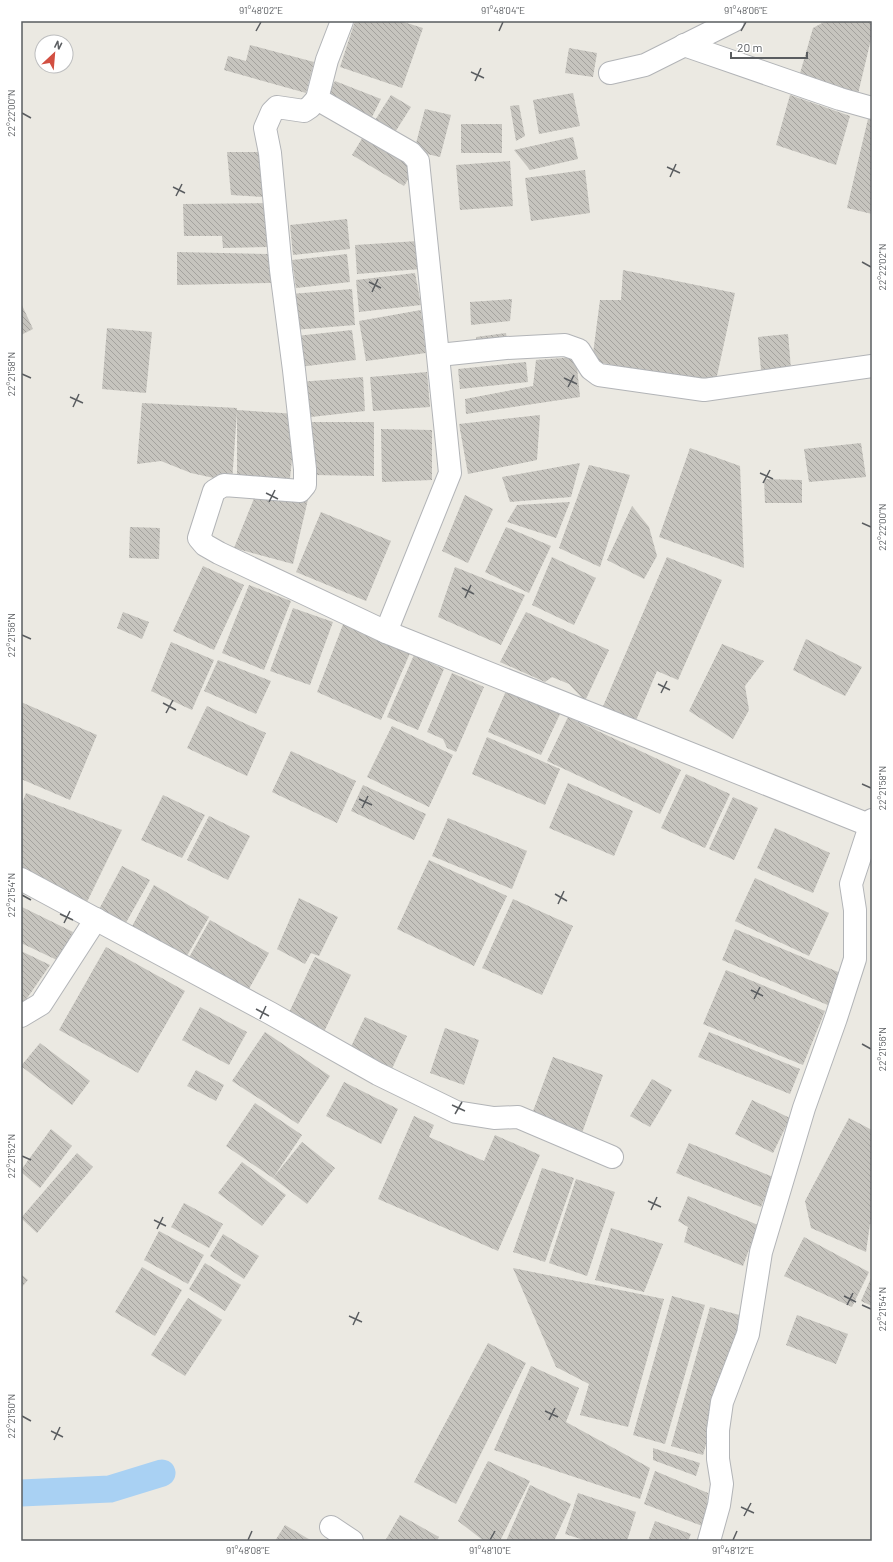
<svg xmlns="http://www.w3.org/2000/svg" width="893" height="1562" font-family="Barlow,sans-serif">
	<defs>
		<pattern id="building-back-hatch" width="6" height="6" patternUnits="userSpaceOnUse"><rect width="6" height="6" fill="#c6c4be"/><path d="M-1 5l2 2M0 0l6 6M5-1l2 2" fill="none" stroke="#a4a29e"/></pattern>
	</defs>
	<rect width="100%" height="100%" fill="#ebe9e2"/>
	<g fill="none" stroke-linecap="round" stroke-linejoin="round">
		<!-- canal -->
		<polyline stroke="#a9d1f3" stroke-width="27" points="21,1493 110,1489 162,1473"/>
	</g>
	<!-- building -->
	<g fill="url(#building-back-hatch)">
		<polygon points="355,21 400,21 423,28 402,88 340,67"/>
		<polygon points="826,21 872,21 872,35 857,98 797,84 813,28"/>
		<polygon points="250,45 314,62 306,93 224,70 228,56 246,61"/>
		<polygon points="569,48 597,53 593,77 565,73"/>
		<polygon points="335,81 381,99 369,123 326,98"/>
		<polygon points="573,93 580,126 539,134 533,100"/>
		<polygon points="391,95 411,107 392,137 372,125"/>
		<polygon points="790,95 850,116 836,165 776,145"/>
		<polygon points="519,105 525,136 516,141 510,106"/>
		<polygon points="425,109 451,115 440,157 414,151"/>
		<polygon points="868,119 872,120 872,214 847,208"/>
		<rect x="461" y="124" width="41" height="29"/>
		<polygon points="363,137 415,168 404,186 352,155"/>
		<polygon points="573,137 578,159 530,170 514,150"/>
		<polygon points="227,152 265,152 264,197 231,195"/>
		<polygon points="510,161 513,206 460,210 456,165"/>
		<polygon points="585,170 590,213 531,221 525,178"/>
		<polygon points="270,203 270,247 223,248 222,236 184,236 183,204"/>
		<polygon points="347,219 350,249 293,255 290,225"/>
		<polygon points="418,241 421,269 357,274 355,245"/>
		<polygon points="177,252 269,254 271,283 177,285"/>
		<polygon points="347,254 350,282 296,288 292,260"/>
		<polygon points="623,270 735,293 715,385 592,361 600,300 621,300"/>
		<polygon points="415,273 421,305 359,312 356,280"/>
		<polygon points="352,289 355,325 294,330 291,294"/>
		<polygon points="512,299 510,321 471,325 470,302"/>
		<polygon points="21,303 33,329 21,335"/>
		<polygon points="421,310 426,353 366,361 359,321"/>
		<polygon points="107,328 152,332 146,393 102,389"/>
		<polygon points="352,330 356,360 299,367 296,336"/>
		<polygon points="506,333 508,345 478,349 476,337"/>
		<polygon points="788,334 791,369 761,370 758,337"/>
		<polygon points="576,357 580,397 466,414 465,399 533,386 536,360"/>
		<polygon points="526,362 528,382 460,389 458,369"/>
		<polygon points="427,372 430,407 373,411 370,377"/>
		<polygon points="363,377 365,411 302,418 299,382"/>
		<polygon points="142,403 237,408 237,410 297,414 290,478 237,478 237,412 232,482 191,473 161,461 137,464"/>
		<polygon points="540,415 537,460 468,474 459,424"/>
		<polygon points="312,422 374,422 374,476 312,475"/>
		<polygon points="381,429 432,430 432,480 382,482"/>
		<polygon points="861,443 866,477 809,482 804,449"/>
		<polygon points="690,448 740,466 744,568 659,537"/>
		<polygon points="580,463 571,497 510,502 502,477"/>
		<polygon points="589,465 630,475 600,567 559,548"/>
		<polygon points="764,479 802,480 802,503 765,503"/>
		<polygon points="257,491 309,495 293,564 234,548"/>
		<polygon points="465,495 493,509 468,563 442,551"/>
		<polygon points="570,502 556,538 507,522 517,505"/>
		<polygon points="632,506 649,527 657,556 644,579 607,560"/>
		<polygon points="321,512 391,541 366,601 296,572"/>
		<polygon points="130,527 160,528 159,559 129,558"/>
		<polygon points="506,527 551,546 529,593 485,572"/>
		<polygon points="552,557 596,578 574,625 532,605"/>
		<polygon points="667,557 722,580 678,680 657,671 634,725 601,711"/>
		<polygon points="203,566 244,585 214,650 173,631"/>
		<polygon points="455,567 525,595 501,645 438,617"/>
		<polygon points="249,585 291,601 264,670 222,653"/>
		<polygon points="293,608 333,622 310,685 270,671"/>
		<polygon points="123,612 149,622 142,639 117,628"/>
		<polygon points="526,612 609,650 585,701 569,684 552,677 545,682 500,662"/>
		<polygon points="344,622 411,651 381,720 317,692"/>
		<polygon points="806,639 862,667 845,696 793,670"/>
		<polygon points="171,642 214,660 192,710 151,691"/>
		<polygon points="722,644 764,661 745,686 749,710 733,739 689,711"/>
		<polygon points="414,655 444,669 418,730 387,717"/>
		<polygon points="218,660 271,681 256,714 204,691"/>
		<polygon points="452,673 484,687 456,752 447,748 443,739 427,732"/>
		<polygon points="506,691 560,714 541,755 488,732"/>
		<polygon points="21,702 97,735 70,800 21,779"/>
		<polygon points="207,706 266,733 247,776 187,748"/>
		<polygon points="568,717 681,770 660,814 547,761"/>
		<polygon points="392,726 453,755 429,807 367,777"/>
		<polygon points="487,737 560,769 545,805 472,774"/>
		<polygon points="291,751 356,781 337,823 272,792"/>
		<polygon points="686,774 730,794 705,848 661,828"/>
		<polygon points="568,783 633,811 614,856 549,828"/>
		<polygon points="363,785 426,814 414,840 351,811"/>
		<polygon points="26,793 122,830 86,904 21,875 21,806"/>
		<polygon points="163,795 205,815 182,858 141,840"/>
		<polygon points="733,797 758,808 734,860 709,849"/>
		<polygon points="209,816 250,836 228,880 187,860"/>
		<polygon points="448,818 527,851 512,889 432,856"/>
		<polygon points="775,828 830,853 813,893 757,868"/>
		<polygon points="429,860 507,896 474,966 397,929"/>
		<polygon points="122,866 150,880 123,928 96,915"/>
		<polygon points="755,878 829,913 809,956 735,921"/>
		<polygon points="154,885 209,917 184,961 129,932"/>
		<polygon points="299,898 338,917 319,956 311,953 305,964 277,949"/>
		<polygon points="513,899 573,926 542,995 482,968"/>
		<polygon points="22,907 73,932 59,961 21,943"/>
		<polygon points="210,920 269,953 245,996 186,963"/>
		<polygon points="735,929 843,974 830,1006 722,960"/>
		<polygon points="106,947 185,991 138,1073 59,1030"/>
		<polygon points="21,951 50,965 21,1007"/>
		<polygon points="315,957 351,975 322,1036 286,1019"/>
		<polygon points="726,970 825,1011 803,1065 703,1024"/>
		<polygon points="200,1007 247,1032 229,1065 182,1040"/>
		<polygon points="365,1017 407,1036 390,1073 348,1053"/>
		<polygon points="445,1028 479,1040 464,1085 430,1073"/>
		<polygon points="265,1032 330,1076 298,1124 232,1081"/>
		<polygon points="709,1032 800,1069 790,1094 698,1057"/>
		<polygon points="40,1043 90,1081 72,1105 21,1066"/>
		<polygon points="553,1057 603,1075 582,1133 532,1114"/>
		<polygon points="196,1070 224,1085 216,1101 187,1086"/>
		<polygon points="652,1079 672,1090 650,1127 630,1116"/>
		<polygon points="344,1082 398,1109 381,1144 326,1116"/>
		<polygon points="752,1100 790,1118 773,1153 735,1134"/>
		<polygon points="255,1103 302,1135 273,1178 226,1146"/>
		<polygon points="414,1116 434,1125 429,1137 484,1161 495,1135 540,1155 498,1251 378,1199"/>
		<polygon points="849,1118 872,1130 872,1224 870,1224 866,1252 811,1228 805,1201"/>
		<polygon points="51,1129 72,1146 40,1188 21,1172 21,1170"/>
		<polygon points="302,1142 335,1168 307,1204 273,1178"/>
		<polygon points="689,1143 773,1177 761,1207 676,1173"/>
		<polygon points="77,1153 93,1167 37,1233 21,1218"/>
		<polygon points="242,1162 286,1195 262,1226 218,1193"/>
		<polygon points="542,1168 574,1178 545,1262 513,1252"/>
		<polygon points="576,1179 615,1192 587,1276 549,1263"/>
		<polygon points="688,1196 758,1225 743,1266 684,1242 688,1227 678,1221"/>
		<polygon points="184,1203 223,1224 209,1248 171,1227"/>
		<polygon points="611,1228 663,1244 644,1292 595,1280"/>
		<polygon points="159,1231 204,1255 188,1284 144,1260"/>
		<polygon points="223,1234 259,1256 244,1279 210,1256"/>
		<polygon points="804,1237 869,1272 852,1307 784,1276"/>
		<polygon points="205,1263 241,1285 225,1311 189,1289"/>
		<polygon points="142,1267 182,1290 155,1336 115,1312"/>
		<polygon points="513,1268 664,1299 628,1427 580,1415 589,1384 556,1367"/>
		<polygon points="21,1274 28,1280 21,1288"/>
		<polygon points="872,1276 872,1306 861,1301"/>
		<polygon points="672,1296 705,1305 665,1444 633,1435"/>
		<polygon points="188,1298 222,1320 185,1376 151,1355"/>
		<polygon points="710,1307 743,1316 703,1455 671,1446"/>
		<polygon points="797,1315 848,1334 836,1364 786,1345"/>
		<polygon points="488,1343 526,1363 456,1504 414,1482"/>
		<polygon points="531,1366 579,1388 566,1422 650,1468 640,1499 494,1450"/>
		<polygon points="653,1448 700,1463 696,1476 653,1460"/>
		<polygon points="488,1461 530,1481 500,1541 484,1541 458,1521"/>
		<polygon points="655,1471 708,1493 705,1527 644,1504"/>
		<polygon points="530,1485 571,1504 554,1541 506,1541"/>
		<polygon points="578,1493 636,1512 627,1541 587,1541 565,1534"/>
		<polygon points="400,1515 439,1537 437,1541 385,1541"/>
		<polygon points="655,1521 691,1534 688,1541 648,1541"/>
		<polygon points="285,1525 312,1541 275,1541"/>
	</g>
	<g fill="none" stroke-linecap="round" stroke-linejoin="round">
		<!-- minor casing -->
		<g stroke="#b2b4b7" stroke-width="24">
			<g id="minor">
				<polyline points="342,21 327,60 317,99 310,107 304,111 277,107 272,112 265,128 270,153 281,270 294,370 305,469 305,485 300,491 224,485 214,491 199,538 205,545 219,553 386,632 869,825"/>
				<polyline points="684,45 840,99 872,108"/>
				<polyline points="610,73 645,65 733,21"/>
				<polyline points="317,99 411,153 418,161 450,473 386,632"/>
				<polyline points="439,355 506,348 565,345 579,350 591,369 599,375 704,390 872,366"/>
				<polyline points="21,879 270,1013 378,1074 456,1112 494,1118 518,1117 612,1157"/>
				<polyline points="21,1016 41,1004 96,919"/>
				<polyline points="331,1527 352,1541"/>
				<polyline points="709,1541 719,1505 722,1484 718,1459 718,1430 722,1402 748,1334 761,1252 804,1108 836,1018 855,959 855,910 851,884 872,820"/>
			</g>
		</g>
		<!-- minor -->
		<use href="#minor" stroke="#fff" stroke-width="22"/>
	</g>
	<!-- ticks -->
	<path fill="none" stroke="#5a5d60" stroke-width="1.5" d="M256,31L261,22M499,31L503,22M741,31L746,22M471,72L484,78M475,81L481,68M22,113L31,118M667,167L680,173M670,177L676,164M173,187L185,193M176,196L182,184M862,262L871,267M369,282L381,288M372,292L378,279M22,374L31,378M564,378L577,384M568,387L574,375M70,397L83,403M73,407L79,394M760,473L773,479M763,483L770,470M266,493L278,499M269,502L275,490M862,523L871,527M462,588L474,594M465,598L471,585M22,635L31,639M658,684L670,690M661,693L667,681M163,703L176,710M166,713L173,700M862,784L871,788M359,799L372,805M362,808L368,796M555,894L567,901M22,895L31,900M558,904L564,891M60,914L73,920M64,923L70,911M751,990L763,996M754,999L760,987M256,1009L269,1016M260,1019L266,1006M862,1044L871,1049M452,1105L465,1111M455,1114L462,1102M22,1156L31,1160M648,1201L661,1207M651,1210L657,1197M154,1220L166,1226M157,1229L163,1217M844,1296L856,1302M847,1305L853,1293M862,1305L871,1309M349,1316L362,1322M353,1325L359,1312M545,1411L558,1417M22,1416L31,1421M549,1420L555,1408M51,1431L63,1437M54,1440L60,1427M741,1507L754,1513M744,1516L751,1503M248,1540L252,1531M490,1540L495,1531M733,1540L737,1531"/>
	<!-- border -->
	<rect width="893" height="1562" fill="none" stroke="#ffffff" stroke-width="44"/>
	<!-- north arrow -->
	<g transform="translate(54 54) rotate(26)"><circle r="19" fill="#ffffff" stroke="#bdbebf"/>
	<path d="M0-3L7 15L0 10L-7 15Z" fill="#d24f41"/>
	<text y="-6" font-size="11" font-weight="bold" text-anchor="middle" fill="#5a5d60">N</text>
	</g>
	<!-- scale -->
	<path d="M731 52v6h76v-6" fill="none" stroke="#5a5d60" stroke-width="2"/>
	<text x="737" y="52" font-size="12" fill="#5a5d60" stroke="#ffffff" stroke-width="3" paint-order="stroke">20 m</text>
	<rect x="22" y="22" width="849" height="1518" fill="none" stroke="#5a5d60" stroke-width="1.5"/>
	<g font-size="10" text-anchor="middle" fill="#5a5d60">
		<text x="261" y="14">91°48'02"E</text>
		<text x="503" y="14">91°48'04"E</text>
		<text x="746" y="14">91°48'06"E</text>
		<text transform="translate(11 113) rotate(-90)" y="4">22°22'00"N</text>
		<text transform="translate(882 267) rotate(-90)" y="4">22°22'02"N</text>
		<text transform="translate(11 374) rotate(-90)" y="4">22°21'58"N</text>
		<text transform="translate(882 527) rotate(-90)" y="4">22°22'00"N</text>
		<text transform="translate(11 635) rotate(-90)" y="4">22°21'56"N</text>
		<text transform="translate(882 788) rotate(-90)" y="4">22°21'58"N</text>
		<text transform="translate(11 895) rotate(-90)" y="4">22°21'54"N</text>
		<text transform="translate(882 1049) rotate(-90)" y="4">22°21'56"N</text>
		<text transform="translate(11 1156) rotate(-90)" y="4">22°21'52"N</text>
		<text transform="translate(882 1309) rotate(-90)" y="4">22°21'54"N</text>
		<text transform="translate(11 1416) rotate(-90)" y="4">22°21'50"N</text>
		<text x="248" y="1554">91°48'08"E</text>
		<text x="490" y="1554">91°48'10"E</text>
		<text x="733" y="1554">91°48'12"E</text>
	</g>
</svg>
